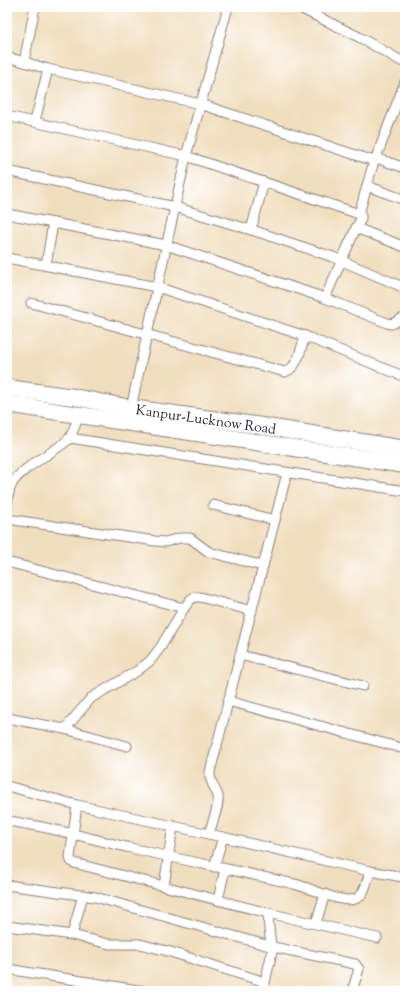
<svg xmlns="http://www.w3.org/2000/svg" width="412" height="998" font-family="'Sorts Mill Goudy',serif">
	<rect width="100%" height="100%" fill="#fff"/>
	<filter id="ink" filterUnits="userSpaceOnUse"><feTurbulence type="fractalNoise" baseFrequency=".025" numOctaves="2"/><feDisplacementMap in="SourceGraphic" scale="8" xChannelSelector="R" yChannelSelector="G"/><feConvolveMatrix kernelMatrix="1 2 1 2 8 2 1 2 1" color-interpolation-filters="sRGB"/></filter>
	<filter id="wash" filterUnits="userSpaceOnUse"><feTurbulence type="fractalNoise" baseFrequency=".012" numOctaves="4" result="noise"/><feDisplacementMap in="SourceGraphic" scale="16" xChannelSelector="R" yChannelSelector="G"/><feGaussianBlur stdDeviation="0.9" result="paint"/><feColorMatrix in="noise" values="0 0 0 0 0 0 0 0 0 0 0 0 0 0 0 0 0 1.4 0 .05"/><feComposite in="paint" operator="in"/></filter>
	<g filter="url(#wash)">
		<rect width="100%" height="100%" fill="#f1debe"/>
	</g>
	<g filter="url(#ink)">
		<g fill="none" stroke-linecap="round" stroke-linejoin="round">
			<!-- street casing -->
			<g stroke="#8a807c" stroke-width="11">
				<g id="street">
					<polyline points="298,7 359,37 405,63"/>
					<polyline points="7,57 48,69 200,104 374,161 359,214"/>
					<polyline points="24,62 35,7"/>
					<polyline points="7,116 186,156 359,214 361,216 361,219 356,228"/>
					<polyline points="35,121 48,69"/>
					<polyline points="376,158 405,82"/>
					<polyline points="374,161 376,158 405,168"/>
					<polyline points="7,171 175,207 258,232 333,257 405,288"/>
					<polyline points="367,186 405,200"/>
					<polyline points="7,214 166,245 325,298 387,323 392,324 405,317"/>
					<polyline points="251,230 264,182"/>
					<polyline points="7,258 157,287 305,336 405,377"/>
					<polyline points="46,265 53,223"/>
					<polyline points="325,298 356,228 405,247"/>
					<path d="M31,303L285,372C298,368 301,348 305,336"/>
					<polyline points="131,408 186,156 228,7"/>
					<polyline points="70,438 405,491"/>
					<polyline points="213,505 275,520"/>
					<path d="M7,506C8,498 8,491 12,484C19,470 50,454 64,443L70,438L79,416"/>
					<polyline points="7,519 155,541 165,542 180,538 190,538 209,552 263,566"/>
					<polyline points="7,562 184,608"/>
					<polyline points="240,655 363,686"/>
					<polyline points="228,701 405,749"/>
					<polyline points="7,718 65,729 127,746"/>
					<polyline points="65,729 91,698 137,671 150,661 160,648 184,608 191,599 195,597 200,597 252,611"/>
					<polyline points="7,786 77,805 209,834 370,871 403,877"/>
					<polyline points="77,805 70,857 71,861 74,863 268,913 377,938"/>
					<path d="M7,821C48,826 91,839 131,848C185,861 240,871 294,884C309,887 341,904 355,899C365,896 367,880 370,871"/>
					<path d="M209,834C211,825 220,805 218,796C215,787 209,782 210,772L287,473"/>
					<polyline points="214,867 223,837"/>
					<polyline points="7,885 95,897 273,947 355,964 359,969 352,991"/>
					<polyline points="164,886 173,826"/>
					<polyline points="218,900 225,869"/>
					<polyline points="316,923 325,894"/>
					<polyline points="7,926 72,935 109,944 140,944 171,952 265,982"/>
					<polyline points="72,935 83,895"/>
					<polyline points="7,969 144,991"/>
					<polyline points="263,991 272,952 269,929 268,913"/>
				</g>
			</g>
			<!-- highway casing -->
			<g stroke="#8a807c" stroke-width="18">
				<g id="highway">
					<polyline points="7,388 74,397 131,408 255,425 405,449"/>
					<polyline points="7,404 405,465"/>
				</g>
			</g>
			<!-- street -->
			<use href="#street" stroke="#fff" stroke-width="9"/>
			<!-- highway -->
			<use href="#highway" stroke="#fff" stroke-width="16"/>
		</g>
	</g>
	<g text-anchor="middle" stroke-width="3" stroke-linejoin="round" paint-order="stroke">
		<!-- street labels -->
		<g font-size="14" fill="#22223b" stroke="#fff">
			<text transform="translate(206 419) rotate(8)" y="5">Kanpur-Lucknow Road</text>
		</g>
	</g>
	<!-- margin -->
	<rect width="412" height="998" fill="none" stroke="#fff" stroke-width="24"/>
</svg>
